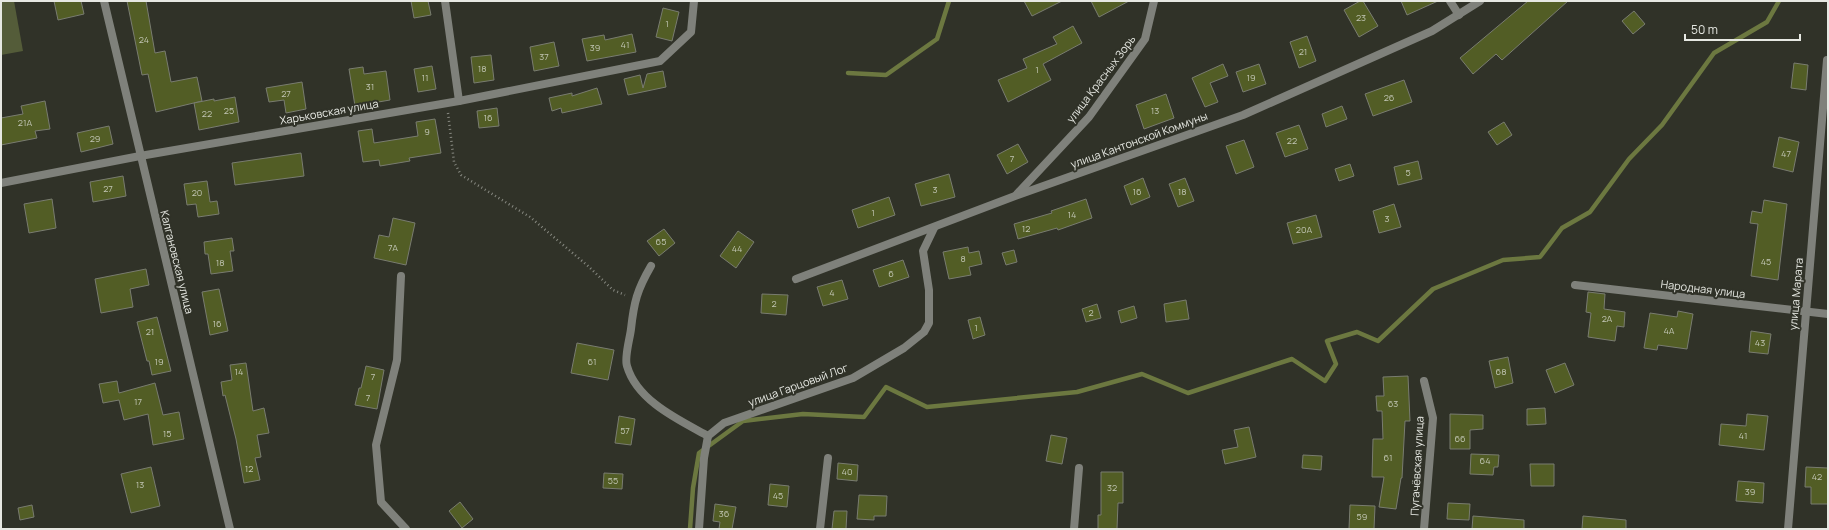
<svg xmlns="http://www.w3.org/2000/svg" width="1829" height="530" font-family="Manrope,sans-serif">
	<rect width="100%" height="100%" fill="#303228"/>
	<!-- green -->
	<polygon fill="#545c39" points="1,1 14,1 23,51 1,55"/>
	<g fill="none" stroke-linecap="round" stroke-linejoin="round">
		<!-- stream -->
		<g stroke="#6c7840" stroke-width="4.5">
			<polyline points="848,73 886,75 937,39 949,1"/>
			<polyline points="690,529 693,488 699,453 743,421 803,414 864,417 886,387 927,407 1077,392 1142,374 1188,393 1292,359 1325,381 1336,364 1327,341 1357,332 1378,341 1433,289 1503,260 1540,257 1562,228 1590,212 1629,159 1662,125 1714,53 1767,22 1779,1"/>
		</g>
	</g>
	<!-- building -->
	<g fill="#525d25" stroke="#797c70">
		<polygon points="54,1 81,1 84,14 58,20"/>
		<polygon points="127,1 146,1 155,53 165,51 171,82 197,77 202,101 156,112 148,74 142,75"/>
		<polygon points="411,1 428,1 431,15 414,18"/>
		<polygon points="1024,1 1062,1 1032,16"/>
		<polygon points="1091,1 1129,1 1099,17"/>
		<polygon points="1360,1 1363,1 1378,26 1359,37 1344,10"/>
		<polygon points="1401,1 1438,1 1407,15"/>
		<polygon points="1528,1 1568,1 1502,60 1496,54 1473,74 1460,58"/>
		<polygon points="663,8 679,12 672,41 656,37"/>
		<polygon points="1634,11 1645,24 1633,34 1622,21"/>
		<polygon points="1073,26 1082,43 1043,64 1051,80 1008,102 998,80 1027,68 1023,59 1057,44 1053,37"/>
		<polygon points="632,34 636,52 587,61 582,39 604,35 605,40"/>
		<polygon points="1307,36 1316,61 1299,68 1290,42"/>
		<polygon points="554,42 559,66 534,71 530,47"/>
		<polygon points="491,55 494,80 474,83 471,57"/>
		<polygon points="1794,63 1808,65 1806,90 1791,88"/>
		<polygon points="1223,64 1228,76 1210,83 1218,102 1205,107 1192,78"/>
		<polygon points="1259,64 1266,84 1243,92 1236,72"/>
		<polygon points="432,66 436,89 418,92 414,69"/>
		<polygon points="363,67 364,74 386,71 390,100 355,106 349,69"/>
		<polygon points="663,71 666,87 628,95 624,79 640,75 643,88 647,74"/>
		<polygon points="1404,80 1412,102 1373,116 1365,94"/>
		<polygon points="302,82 306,109 286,113 284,100 269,102 266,88"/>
		<polygon points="597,88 602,104 562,113 561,108 552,111 549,98 572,93 572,96"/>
		<polygon points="1166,94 1174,118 1144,129 1136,105"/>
		<polygon points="235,97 239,122 199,130 194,103 214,99 214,101"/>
		<polygon points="45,101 50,129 35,131 37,138 1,145 1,118 23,114 21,106"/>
		<polygon points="1342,106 1347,119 1326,127 1322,114"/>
		<polygon points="497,108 499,126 479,128 477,111"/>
		<polygon points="435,119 441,153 409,158 410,161 380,166 379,160 363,162 358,131 372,129 374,143 418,136 416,122"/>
		<polygon points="1504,122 1512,135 1497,145 1488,132"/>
		<polygon points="1299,125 1308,149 1285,157 1276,133"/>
		<polygon points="109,126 113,144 81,152 77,133"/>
		<polygon points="1779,137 1799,142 1793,172 1773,167"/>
		<polygon points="1244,140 1254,167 1236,174 1226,146"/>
		<polygon points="1018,144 1028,162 1007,174 997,155"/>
		<polygon points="301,153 304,176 235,185 232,163"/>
		<polygon points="1418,161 1422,179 1398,185 1394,167"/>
		<polygon points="1350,164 1354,176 1339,181 1335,169"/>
		<polygon points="949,174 955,197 921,206 915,184"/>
		<polygon points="123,176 126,196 93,202 90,182"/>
		<polygon points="1143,178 1150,197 1131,205 1124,186"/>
		<polygon points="1185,178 1194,201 1178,207 1169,184"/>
		<polygon points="207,181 210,202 217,201 219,214 198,217 196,204 187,205 184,184"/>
		<polygon points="889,197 895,215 858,228 852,210"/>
		<polygon points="52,199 56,228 29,233 24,204"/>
		<polygon points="1086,199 1092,218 1058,230 1057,228 1018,239 1014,224 1052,213 1051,211"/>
		<polygon points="1764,200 1787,204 1778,280 1751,276 1758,224 1750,223 1752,211 1762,213"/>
		<polygon points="1394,204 1401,227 1379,233 1373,211"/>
		<polygon points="1316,215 1322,237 1293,244 1287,223"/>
		<polygon points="393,218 415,223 406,265 374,258 379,235 389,237"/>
		<polygon points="664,229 675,243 659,256 647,241"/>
		<polygon points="738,231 754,242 736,268 720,256"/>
		<polygon points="232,238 234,251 230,251 233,271 211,274 208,254 205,254 204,242"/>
		<polygon points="968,247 969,253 979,251 982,264 969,267 971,275 949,279 943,252"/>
		<polygon points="1014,250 1017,262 1006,265 1002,253"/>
		<polygon points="903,260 909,277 879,287 873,270"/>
		<polygon points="146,269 149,285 130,289 133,307 101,313 95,279"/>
		<polygon points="842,280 848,299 823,306 817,287"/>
		<polygon points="219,289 228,331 210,335 202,292"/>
		<polygon points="1588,292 1605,294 1604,309 1625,312 1624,327 1617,326 1615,341 1588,337 1591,313 1586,312"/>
		<polygon points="762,294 788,295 786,315 761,313"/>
		<polygon points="1186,300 1189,319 1166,322 1164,304"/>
		<polygon points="1097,304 1101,318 1086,322 1082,309"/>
		<polygon points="1134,306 1137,318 1121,323 1118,311"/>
		<polygon points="1678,311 1693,314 1687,349 1658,345 1657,350 1644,348 1650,313 1677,317"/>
		<polygon points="157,317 171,371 152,375 149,361 147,361 137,322"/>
		<polygon points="980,317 985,335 973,339 968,320"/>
		<polygon points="1751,331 1771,334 1768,354 1749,352"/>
		<polygon points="577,343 614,350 608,380 571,373"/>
		<polygon points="1508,357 1513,383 1495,388 1489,361"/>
		<polygon points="246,363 253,411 264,408 269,433 257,435 261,457 255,458 260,480 244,483 236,439 225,395 223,396 221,382 232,380 230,365"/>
		<polygon points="1565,363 1574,385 1555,393 1546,370"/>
		<polygon points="366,366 384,370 377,409 355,405 359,388 361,388"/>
		<polygon points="1408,376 1410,421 1405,421 1402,478 1401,478 1396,509 1379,507 1384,477 1372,477 1373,439 1383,439 1382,411 1377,411 1376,396 1384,396 1383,377"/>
		<polygon points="117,381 119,393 155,383 163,415 179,412 184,439 153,445 148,414 124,420 119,400 103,403 99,384"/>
		<polygon points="1545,408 1546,424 1527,425 1527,409"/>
		<polygon points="1450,414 1483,415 1483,429 1470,430 1470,449 1450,449"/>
		<polygon points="1747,414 1768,416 1764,450 1719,445 1721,424 1746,426"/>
		<polygon points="619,416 635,419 631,445 615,443"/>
		<polygon points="1249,427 1256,457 1225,464 1222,450 1238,447 1234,430"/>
		<polygon points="1051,435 1067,438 1062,464 1046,461"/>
		<polygon points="1471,454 1499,455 1498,467 1494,467 1493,475 1470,474"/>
		<polygon points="1303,455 1322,456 1321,470 1302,468"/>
		<polygon points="838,463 858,465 857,481 837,479"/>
		<polygon points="1530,464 1554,464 1554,486 1531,486"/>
		<polygon points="151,467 160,506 131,513 121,474"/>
		<polygon points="1806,467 1828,468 1828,504 1811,504 1811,487 1805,487"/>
		<polygon points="1101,472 1123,472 1123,503 1118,503 1117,529 1098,529 1098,515 1101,515"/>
		<polygon points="604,473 623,474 622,489 603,488"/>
		<polygon points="1738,481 1764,483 1763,503 1736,501"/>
		<polygon points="770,484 789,486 787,507 768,505"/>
		<polygon points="859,495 887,496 886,516 874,516 874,520 857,519"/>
		<polygon points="460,502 473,519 462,528 449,511"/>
		<polygon points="1448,503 1470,504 1469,520 1447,519"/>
		<polygon points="715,504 736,507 732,529 719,529 720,522 713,521"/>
		<polygon points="32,505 34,517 20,520 18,508"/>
		<polygon points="1350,505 1375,506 1374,529 1349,529"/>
		<polygon points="834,511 847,511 846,529 832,529"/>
		<polygon points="1473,516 1524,520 1524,529 1472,529"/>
		<polygon points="1583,516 1626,520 1626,529 1582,529"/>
	</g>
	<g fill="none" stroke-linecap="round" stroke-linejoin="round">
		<!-- path -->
		<polyline stroke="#888a82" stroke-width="2.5" stroke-dasharray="1 3" stroke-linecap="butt" points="448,113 454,162 461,175 530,217 588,266 613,290 625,295"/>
		<!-- minor -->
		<g stroke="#7f817b" stroke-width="8">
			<polyline points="104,1 230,529"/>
			<polyline points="445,1 459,101"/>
			<polyline points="1450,1 1459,15"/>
			<polyline points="1,183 140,156 459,101 660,61 691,32 694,1"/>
			<polyline points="1017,194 1089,117 1145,39 1154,1"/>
			<path d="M651,266C637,290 634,302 631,329C630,338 624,358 627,366C637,401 679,420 708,436"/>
			<polyline points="401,276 397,360 376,445 381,502 406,529"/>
			<polyline points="796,279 1015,196 1243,115 1432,31 1480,1"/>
			<polyline points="1575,285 1828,314"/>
			<polyline points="1424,381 1433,418 1424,529"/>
			<polyline points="708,436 724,423 853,378 904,348 924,332 929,323 929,290 923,251 934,228"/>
			<polyline points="699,529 704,458 708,436"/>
			<polyline points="820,529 828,458"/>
			<polyline points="1074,529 1079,468"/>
			<polyline points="1788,529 1827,60"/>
		</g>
	</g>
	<g text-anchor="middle" stroke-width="4" stroke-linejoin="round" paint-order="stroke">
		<!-- number labels -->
		<g font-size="9" fill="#c1c5b3">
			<text x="1361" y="21">23</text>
			<text x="667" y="27">1</text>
			<text x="144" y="43">24</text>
			<text x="625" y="48">41</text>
			<text x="595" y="51">39</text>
			<text x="1303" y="55">21</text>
			<text x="544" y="60">37</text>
			<text x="482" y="72">18</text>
			<text x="1037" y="73">1</text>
			<text x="425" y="81">11</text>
			<text x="1251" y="81">19</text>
			<text x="370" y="90">31</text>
			<text x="286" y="97">27</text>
			<text x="1389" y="101">26</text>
			<text x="229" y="114">25</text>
			<text x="1155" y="114">13</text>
			<text x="207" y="117">22</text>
			<text x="488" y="121">16</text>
			<text x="25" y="126">21А</text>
			<text x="427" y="135">9</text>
			<text x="95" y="142">29</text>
			<text x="1292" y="144">22</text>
			<text x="1786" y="157">47</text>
			<text x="1012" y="162">7</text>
			<text x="1408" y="176">5</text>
			<text x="108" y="192">27</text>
			<text x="935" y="193">3</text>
			<text x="1137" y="195">16</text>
			<text x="1182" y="195">18</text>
			<text x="197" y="196">20</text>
			<text x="873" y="216">1</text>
			<text x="1072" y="218">14</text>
			<text x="1387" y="222">3</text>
			<text x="1026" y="232">12</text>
			<text x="1304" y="233">20А</text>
			<text x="661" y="245">65</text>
			<text x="393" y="251">7А</text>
			<text x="737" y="252">44</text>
			<text x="963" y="262">8</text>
			<text x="1766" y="265">45</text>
			<text x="220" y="266">18</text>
			<text x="891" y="277">6</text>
			<text x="832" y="296">4</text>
			<text x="774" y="307">2</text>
			<text x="1091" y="316">2</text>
			<text x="1607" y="322">2А</text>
			<text x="217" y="327">16</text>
			<text x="976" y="331">1</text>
			<text x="1669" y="334">4А</text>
			<text x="150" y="335">21</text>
			<text x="1760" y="346">43</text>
			<text x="159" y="365">19</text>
			<text x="592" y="365">61</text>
			<text x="239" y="375">14</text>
			<text x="1501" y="375">68</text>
			<text x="373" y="380">7</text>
			<text x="368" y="401">7</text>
			<text x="138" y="405">17</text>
			<text x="1393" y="407">63</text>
			<text x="625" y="434">57</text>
			<text x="167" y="437">15</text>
			<text x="1743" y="439">41</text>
			<text x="1460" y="442">66</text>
			<text x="1388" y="461">61</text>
			<text x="1485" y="464">64</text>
			<text x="249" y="472">12</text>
			<text x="847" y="475">40</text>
			<text x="1817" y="480">42</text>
			<text x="613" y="484">55</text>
			<text x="140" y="488">13</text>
			<text x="1112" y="491">32</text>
			<text x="1750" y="495">39</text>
			<text x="778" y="499">45</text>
			<text x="724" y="517">36</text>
			<text x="1362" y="520">59</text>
		</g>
		<!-- street labels -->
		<g font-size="11" fill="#e6e8e2" stroke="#303228">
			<text transform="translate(1101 79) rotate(-53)" y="4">улица Красных Зорь</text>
			<text transform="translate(329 112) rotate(-10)" y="4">Харьковская улица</text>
			<text transform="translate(1139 140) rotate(-20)" y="4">улица Кантонской Коммуны</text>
			<text transform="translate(177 262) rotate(76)" y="4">Калгановская улица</text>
			<text transform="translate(1703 289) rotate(7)" y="4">Народная улица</text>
			<text transform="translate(1796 294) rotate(-85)" y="4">улица Марата</text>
			<text transform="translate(798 385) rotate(-20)" y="4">улица Гарцовый Лог</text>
			<text transform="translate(1417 466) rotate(-87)" y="4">Пугачёвская улица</text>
		</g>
	</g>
	<!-- border -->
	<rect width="1829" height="530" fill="none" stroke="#e6e8e2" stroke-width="4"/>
	<!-- scale -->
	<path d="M1685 34v6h115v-6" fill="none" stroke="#e6e8e2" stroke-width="2"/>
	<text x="1691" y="34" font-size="12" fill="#e6e8e2" stroke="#303228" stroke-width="3" paint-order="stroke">50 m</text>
</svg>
